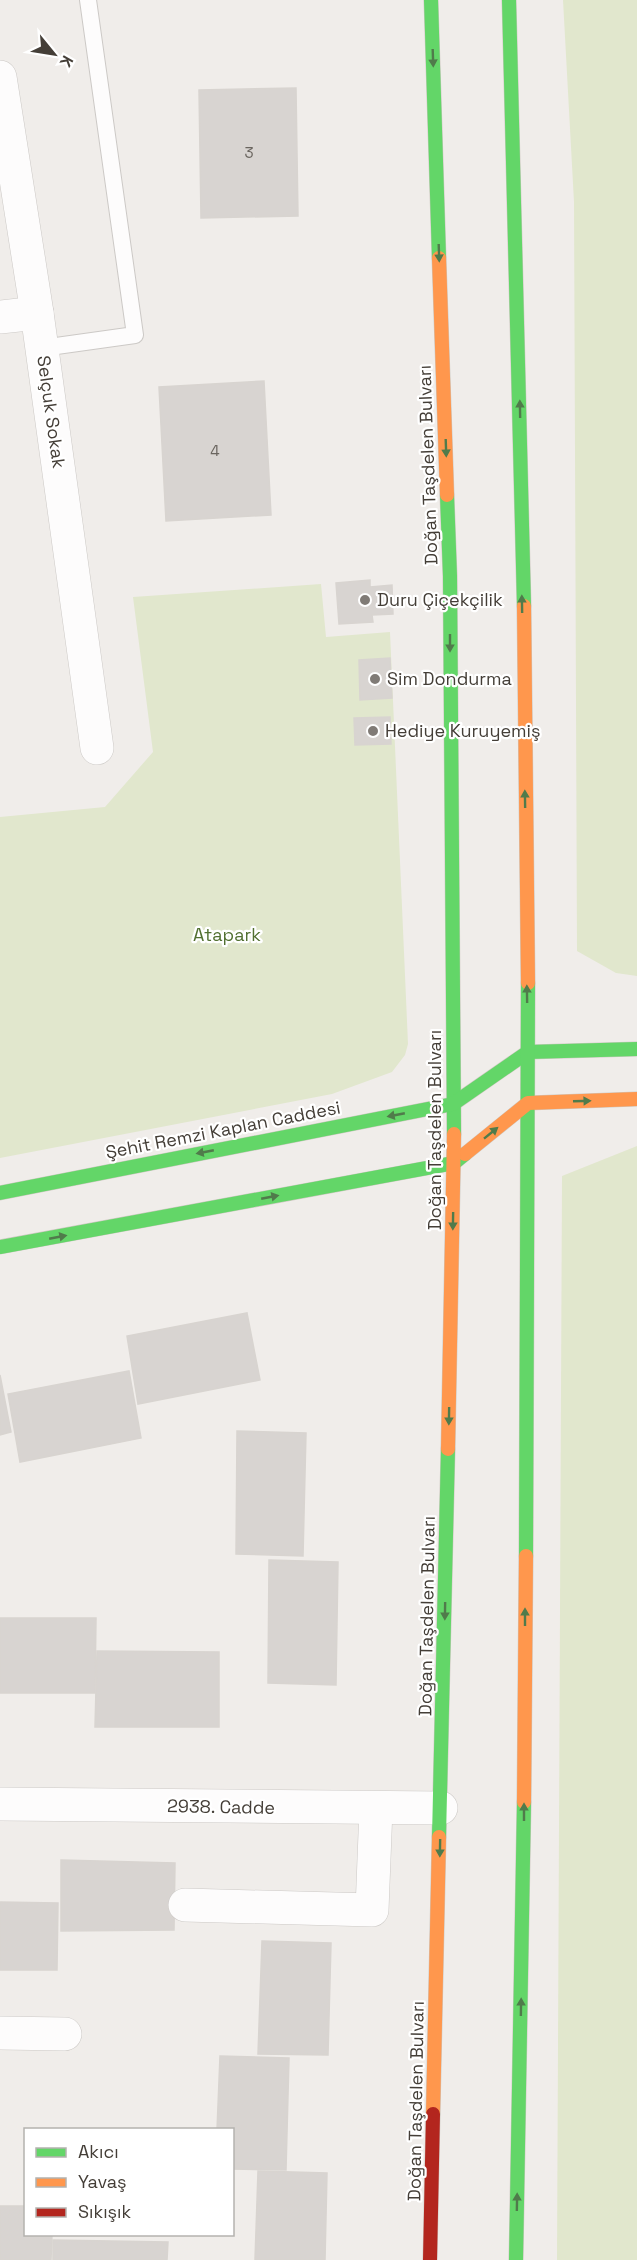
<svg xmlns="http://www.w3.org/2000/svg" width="637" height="2260" font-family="'Space Grotesk',sans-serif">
	<rect width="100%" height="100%" fill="#f0edea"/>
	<!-- green -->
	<g fill="#e1e7cd">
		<polygon points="563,0 637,0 637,976 616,973 577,951 574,202"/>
		<polygon points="321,584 326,637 390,632 408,1044 405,1055 392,1072 332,1094 0,1158 0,817 105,807 153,752 133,597"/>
		<polygon points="637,1146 637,2260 557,2260 562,1176"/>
	</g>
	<!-- building -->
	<g fill="#d8d4d1" stroke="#d8d4d0" stroke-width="1.5">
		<polygon points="296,88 298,216 201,218 199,90"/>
		<polygon points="264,381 271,515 166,521 159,387"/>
		<polygon points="370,580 370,587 392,585 393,614 372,615 373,622 339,624 336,583"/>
		<polygon points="390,658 392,698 360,700 359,660"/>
		<polygon points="390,717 391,744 355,745 354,718"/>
		<polygon points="247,1313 260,1380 138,1404 127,1336"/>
		<polygon points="129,1371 141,1438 20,1462 8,1394"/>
		<polygon points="0,1375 11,1432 0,1435"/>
		<polygon points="237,1431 306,1433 303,1556 236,1554"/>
		<polygon points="269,1560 338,1562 336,1685 268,1683"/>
		<polygon points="0,1618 96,1618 95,1693 0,1693"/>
		<polygon points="97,1651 219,1652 219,1727 95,1727"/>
		<polygon points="61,1860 175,1863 174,1930 61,1931"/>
		<polygon points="0,1902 58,1903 57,1970 0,1970"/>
		<polygon points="262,1941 331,1943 328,2055 258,2054"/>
		<polygon points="220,2056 289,2058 286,2170 232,2169 232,2130 217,2130"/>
		<polygon points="258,2171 327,2173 325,2260 255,2260"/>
		<polygon points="0,2206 26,2206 26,2234 52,2234 51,2260 0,2260"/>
		<polygon points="53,2240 168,2242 167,2260 53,2260"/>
	</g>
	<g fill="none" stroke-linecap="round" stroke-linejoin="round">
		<!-- lane casing -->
		<g stroke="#ccc9c6" stroke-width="18">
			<polyline id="lane" points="42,348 135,335 88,0"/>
		</g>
		<!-- street casing -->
		<g stroke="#ccc9c6" stroke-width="34">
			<g id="street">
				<polyline points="0,77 37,313 97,748"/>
				<polyline points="0,317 37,313"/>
				<polyline points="0,1804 441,1808"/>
				<polyline points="185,1905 372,1910 376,1808"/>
				<polyline points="0,2033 65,2034"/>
			</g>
		</g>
		<!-- fast casing -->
		<g stroke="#cec9c2" stroke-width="15">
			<g id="fast">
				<polyline points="431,0 439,258"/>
				<polyline points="509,0 524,606"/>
				<polyline points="447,495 450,576 454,1134"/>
				<polyline points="528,1052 637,1049"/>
				<polyline points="0,1193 453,1104 528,1052"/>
				<polyline points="0,1247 454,1163 465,1154"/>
				<polyline points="526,1556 528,983"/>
				<polyline points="439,1837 448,1449"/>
				<polyline points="516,2260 524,1802"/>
			</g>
		</g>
		<!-- slow casing -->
		<g stroke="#cec9c2" stroke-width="15">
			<g id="slow">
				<polyline points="439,258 447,495"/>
				<polyline points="524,606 528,983"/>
				<polyline points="465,1154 528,1103 637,1099"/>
				<polyline points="448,1449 454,1134"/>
				<polyline points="524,1802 526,1556"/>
				<polyline points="433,2114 439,1837"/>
			</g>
		</g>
		<!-- jam casing -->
		<g stroke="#cec9c2" stroke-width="15">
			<polyline id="jam" points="430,2260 433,2114"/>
		</g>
		<!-- lane -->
		<use href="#lane" stroke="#fdfcfc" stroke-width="16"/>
		<!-- street -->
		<use href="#street" stroke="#fdfcfc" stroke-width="33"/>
		<!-- fast -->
		<use href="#fast" stroke="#63d668" stroke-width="14"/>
		<!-- slow -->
		<use href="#slow" stroke="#ff974d" stroke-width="14"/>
		<!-- jam -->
		<use href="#jam" stroke="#b3261e" stroke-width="14"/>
	</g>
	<!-- one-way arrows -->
	<defs><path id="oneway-solid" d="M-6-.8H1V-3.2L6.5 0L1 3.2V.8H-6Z" transform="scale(1.5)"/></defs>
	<g fill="#507b4b">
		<use href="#oneway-solid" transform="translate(433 58) rotate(88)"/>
		<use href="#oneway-solid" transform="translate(439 253) rotate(88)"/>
		<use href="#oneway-solid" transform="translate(520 409) rotate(-91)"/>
		<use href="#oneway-solid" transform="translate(446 448) rotate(88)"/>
		<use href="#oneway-solid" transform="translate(522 604) rotate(-91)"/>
		<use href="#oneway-solid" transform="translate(450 643) rotate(90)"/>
		<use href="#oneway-solid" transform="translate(525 799) rotate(-91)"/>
		<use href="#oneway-solid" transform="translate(527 994) rotate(-91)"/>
		<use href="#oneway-solid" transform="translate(582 1101) rotate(-2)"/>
		<use href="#oneway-solid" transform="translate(396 1115) rotate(169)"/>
		<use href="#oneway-solid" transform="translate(491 1133) rotate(-39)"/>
		<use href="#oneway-solid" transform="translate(205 1152) rotate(169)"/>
		<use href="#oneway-solid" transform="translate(270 1197) rotate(-11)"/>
		<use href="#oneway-solid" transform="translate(453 1221) rotate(91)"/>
		<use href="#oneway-solid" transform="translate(58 1237) rotate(-11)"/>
		<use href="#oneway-solid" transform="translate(449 1416) rotate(91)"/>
		<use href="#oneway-solid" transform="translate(445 1611) rotate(91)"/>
		<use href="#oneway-solid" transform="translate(525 1617) rotate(-90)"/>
		<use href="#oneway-solid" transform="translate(524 1812) rotate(-90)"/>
		<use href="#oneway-solid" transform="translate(440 1848) rotate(91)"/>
		<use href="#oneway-solid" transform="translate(521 2007) rotate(-89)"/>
		<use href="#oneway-solid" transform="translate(517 2202) rotate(-89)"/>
	</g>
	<!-- markers -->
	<g fill="#807b76" stroke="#fff" stroke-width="2">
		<circle cx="365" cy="600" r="6"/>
		<circle cx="375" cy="679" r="6"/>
		<circle cx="373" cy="731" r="6"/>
	</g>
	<g text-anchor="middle" stroke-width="4.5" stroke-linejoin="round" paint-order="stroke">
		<!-- number labels -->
		<g font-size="15" fill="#6a655f">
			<text x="249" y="158">3</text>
			<text x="215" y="456">4</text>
		</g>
		<!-- street labels -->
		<g font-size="18" fill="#443e37" stroke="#fff">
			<text transform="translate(51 412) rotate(82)" y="6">Selçuk Sokak</text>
			<text transform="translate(428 465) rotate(-92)" y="6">Doğan Taşdelen Bulvarı</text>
			<text transform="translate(223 1130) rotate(-11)" y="6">Şehit Remzi Kaplan Caddesi</text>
			<text transform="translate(435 1130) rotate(-90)" y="6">Doğan Taşdelen Bulvarı</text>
			<text transform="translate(427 1616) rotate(-89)" y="6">Doğan Taşdelen Bulvarı</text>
			<text transform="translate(221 1807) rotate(1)" y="6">2938. Cadde</text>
			<text transform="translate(416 2101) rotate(-89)" y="6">Doğan Taşdelen Bulvarı</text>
		</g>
		<!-- poi labels -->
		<g font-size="18" fill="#443e37" stroke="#fff" text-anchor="start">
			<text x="377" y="606">Duru Çiçekçilik</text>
			<text x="387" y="685">Sim Dondurma</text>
			<text x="385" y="737">Hediye Kuruyemiş</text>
		</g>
		<!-- park labels -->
		<g font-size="18" fill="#527031" stroke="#fff">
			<text x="227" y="941">Atapark</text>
		</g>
	</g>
	<!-- legend -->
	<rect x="24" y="2128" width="210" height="108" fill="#ffffff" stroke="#b4b2af" stroke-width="1.5"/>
	<rect x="36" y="2148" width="30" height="9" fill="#63d668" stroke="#b4b2af" stroke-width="1.5"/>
	<text x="78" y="2158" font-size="18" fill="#443e37">Akıcı</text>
	<rect x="36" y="2178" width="30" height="9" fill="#ff974d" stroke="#b4b2af" stroke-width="1.5"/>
	<text x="78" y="2188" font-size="18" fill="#443e37">Yavaş</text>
	<rect x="36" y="2208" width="30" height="9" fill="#b3261e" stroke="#b4b2af" stroke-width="1.5"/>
	<text x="78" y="2218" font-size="18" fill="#443e37">Sıkışık</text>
	<!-- north arrow -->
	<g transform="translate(54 54) rotate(120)" stroke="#ffffff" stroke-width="4.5" paint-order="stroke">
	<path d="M0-4.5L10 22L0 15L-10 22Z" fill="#443e37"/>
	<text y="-9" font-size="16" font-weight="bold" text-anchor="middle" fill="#443e37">K</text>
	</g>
</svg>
